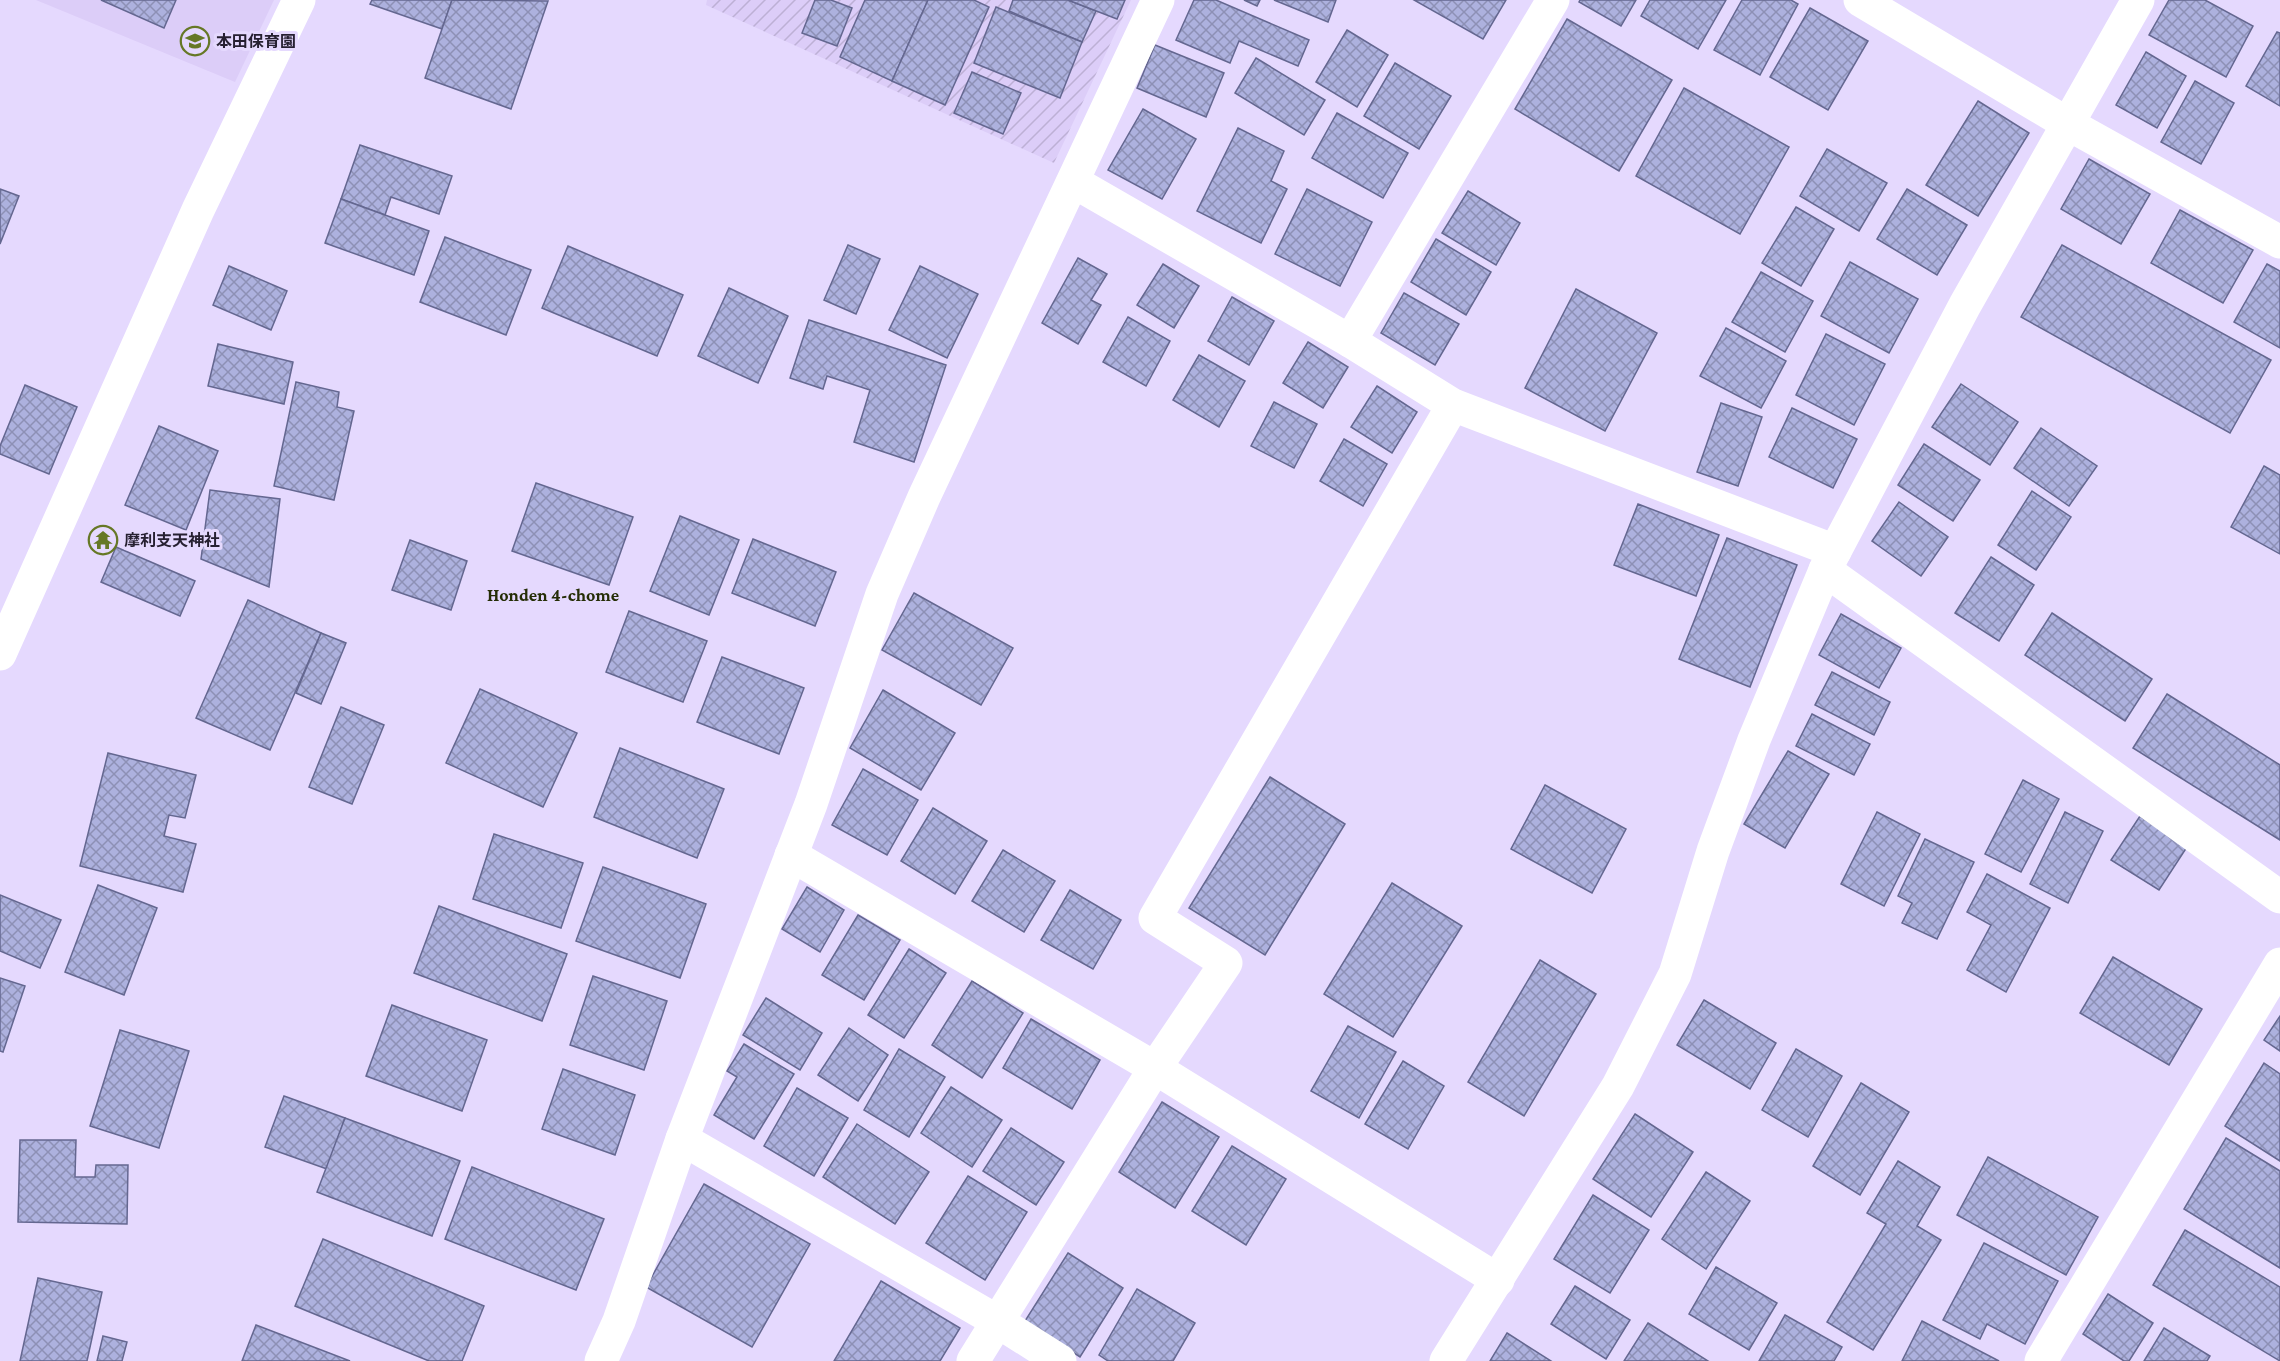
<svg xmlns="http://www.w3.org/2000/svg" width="2280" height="1361" font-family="'Crimson Pro','Noto Sans JP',serif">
	<defs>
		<pattern id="industrial-furrows" width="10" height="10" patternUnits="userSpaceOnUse" patternTransform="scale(1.5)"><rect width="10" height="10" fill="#dccdf8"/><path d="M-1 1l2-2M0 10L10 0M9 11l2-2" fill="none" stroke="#bdb0d5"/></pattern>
		<pattern id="building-cross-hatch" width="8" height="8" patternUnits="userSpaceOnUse" patternTransform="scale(1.5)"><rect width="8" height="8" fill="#adb1de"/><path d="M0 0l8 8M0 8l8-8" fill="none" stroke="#8d90b5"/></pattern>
	</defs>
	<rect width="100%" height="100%" fill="#e5d9fe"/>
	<!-- built -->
	<polygon fill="#dccdf8" points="36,0 274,0 235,82"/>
	<!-- industrial -->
	<polygon fill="url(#industrial-furrows)" points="707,0 1131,0 1054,163 706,5"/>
	<!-- building -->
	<g fill="url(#building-cross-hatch)" stroke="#646790" stroke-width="1.5">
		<polygon points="101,0 176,0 164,28"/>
		<polygon points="372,0 452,0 442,29 370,4"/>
		<polygon points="452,0 548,1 511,109 425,78"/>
		<polygon points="815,0 831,0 852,8 837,46 802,33"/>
		<polygon points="865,0 928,0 892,81 840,57"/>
		<polygon points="928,0 974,0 989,7 945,105 892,81"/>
		<polygon points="1013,0 1068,0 1096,11 1082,42 1009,11"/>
		<polygon points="1068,0 1125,0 1117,19"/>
		<polygon points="1194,0 1216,0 1309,40 1298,66 1239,41 1230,63 1176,40"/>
		<polygon points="1244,0 1260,0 1257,6"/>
		<polygon points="1274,0 1336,0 1328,22"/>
		<polygon points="1414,0 1506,0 1483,39"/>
		<polygon points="1580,0 1636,0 1621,26 1579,2"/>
		<polygon points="1650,0 1726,0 1698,49 1641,16"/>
		<polygon points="1742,0 1791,0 1798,4 1760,75 1714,50"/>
		<polygon points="2169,0 2205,0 2253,26 2226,77 2149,35"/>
		<polygon points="996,7 1082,42 1060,98 974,63"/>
		<polygon points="1810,8 1868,41 1828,110 1770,77"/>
		<polygon points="1567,19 1672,80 1619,171 1515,109"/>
		<polygon points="1347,30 1388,55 1357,107 1316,82"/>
		<polygon points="2277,32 2280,33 2280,106 2246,86"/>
		<polygon points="1155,45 1224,73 1206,117 1137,88"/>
		<polygon points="2146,52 2186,76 2157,128 2116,105"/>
		<polygon points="1256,58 1325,100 1304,135 1235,93"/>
		<polygon points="1395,63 1451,96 1419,149 1364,116"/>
		<polygon points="972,72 1021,93 1003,134 954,113"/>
		<polygon points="2195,81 2234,103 2201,164 2161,142"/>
		<polygon points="1684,88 1789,147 1740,234 1636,176"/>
		<polygon points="1978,101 2029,133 1978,216 1926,185"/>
		<polygon points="1143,109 1196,139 1162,199 1108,170"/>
		<polygon points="1337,113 1408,153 1383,198 1312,158"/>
		<polygon points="1238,128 1284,151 1271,181 1287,189 1261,243 1197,211"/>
		<polygon points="360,145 452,176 439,214 391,197 385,215 341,199"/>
		<polygon points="1827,149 1887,183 1859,231 1800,196"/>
		<polygon points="2089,159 2150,194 2121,244 2061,209"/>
		<polygon points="0,189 19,196 0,244"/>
		<polygon points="1307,189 1372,222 1340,286 1275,254"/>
		<polygon points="1907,189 1967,225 1937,275 1877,239"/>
		<polygon points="1468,191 1520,223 1496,265 1442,233"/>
		<polygon points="341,199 429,231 414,275 325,243"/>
		<polygon points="1796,207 1834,229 1801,286 1762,263"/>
		<polygon points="2180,210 2253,250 2223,303 2151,263"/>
		<polygon points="445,237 531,270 506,335 420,302"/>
		<polygon points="1436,239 1491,272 1466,315 1411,282"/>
		<polygon points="848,245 880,259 856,314 824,300"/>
		<polygon points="2062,245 2271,360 2230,433 2021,317"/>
		<polygon points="568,246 683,295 657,356 542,308"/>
		<polygon points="1078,258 1107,274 1091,300 1101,305 1078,344 1042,323"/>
		<polygon points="1850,262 1918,299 1889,353 1821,316"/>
		<polygon points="1163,264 1199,286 1174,328 1137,305"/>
		<polygon points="2267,264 2280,271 2280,348 2234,322"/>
		<polygon points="229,266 287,291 271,330 213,305"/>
		<polygon points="920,266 978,294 947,358 889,330"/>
		<polygon points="1761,272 1813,301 1785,352 1732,322"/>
		<polygon points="729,288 788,316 758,383 698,356"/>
		<polygon points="1576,289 1657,333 1605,431 1525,388"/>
		<polygon points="1404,293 1459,324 1435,365 1381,333"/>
		<polygon points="1232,297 1274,321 1249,365 1208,341"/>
		<polygon points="1128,317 1170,341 1146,386 1103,362"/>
		<polygon points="809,320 946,365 914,462 854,442 870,390 827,376 823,389 790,378"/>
		<polygon points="1726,328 1786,361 1761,408 1700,376"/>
		<polygon points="1826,334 1885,364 1854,425 1796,395"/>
		<polygon points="1308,342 1348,367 1323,408 1283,383"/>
		<polygon points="218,344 293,362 284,404 208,386"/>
		<polygon points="1199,355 1245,381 1219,427 1173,400"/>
		<polygon points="296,382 339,392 337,407 354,411 334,500 274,486"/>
		<polygon points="1961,384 2018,422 1990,465 1932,427"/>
		<polygon points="25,385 77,407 49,474 0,454 0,446"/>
		<polygon points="1377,386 1417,412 1392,453 1351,427"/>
		<polygon points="1274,402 1317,424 1294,468 1251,446"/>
		<polygon points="1721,403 1762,417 1738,486 1697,472"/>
		<polygon points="1792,408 1857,439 1833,488 1769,457"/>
		<polygon points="159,426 218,451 186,530 125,505"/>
		<polygon points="2041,428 2097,466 2069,506 2014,468"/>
		<polygon points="1344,439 1387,464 1363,506 1320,481"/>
		<polygon points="1924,444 1980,480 1953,521 1898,485"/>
		<polygon points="2264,466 2280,475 2280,554 2231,527"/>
		<polygon points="536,483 633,517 609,585 512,551"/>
		<polygon points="210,490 280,499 269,587 201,559"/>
		<polygon points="2032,491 2071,517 2036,570 1998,545"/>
		<polygon points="1899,502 1948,537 1921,576 1872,541"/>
		<polygon points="1638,504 1719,535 1696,596 1614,565"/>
		<polygon points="680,516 739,540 709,615 650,591"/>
		<polygon points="1727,538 1797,565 1750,687 1679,659"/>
		<polygon points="753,539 836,572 815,626 732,593"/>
		<polygon points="410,540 467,561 451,610 392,590"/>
		<polygon points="116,547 195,581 180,616 101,582"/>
		<polygon points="1991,557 2034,585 1999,641 1955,613"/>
		<polygon points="914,593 1013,648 981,705 882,650"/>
		<polygon points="248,600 321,633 270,750 196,718"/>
		<polygon points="629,611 707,641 683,702 606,672"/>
		<polygon points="2052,613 2152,679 2125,721 2025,655"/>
		<polygon points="1841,614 1901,648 1879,688 1819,655"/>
		<polygon points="321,633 346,643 321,704 296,693"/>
		<polygon points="722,657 804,688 779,754 697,722"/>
		<polygon points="1832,672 1890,702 1874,735 1815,705"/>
		<polygon points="480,689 577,733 543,807 446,763"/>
		<polygon points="883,690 955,733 921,790 850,748"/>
		<polygon points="2167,694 2280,765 2280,840 2133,748"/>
		<polygon points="341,707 384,725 352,804 309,787"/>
		<polygon points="1812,714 1870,744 1854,775 1796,746"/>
		<polygon points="620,748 724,789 697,858 594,817"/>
		<polygon points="1788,751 1829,774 1785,848 1744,824"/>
		<polygon points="108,753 196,775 185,818 169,815 164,836 196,844 183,892 80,866"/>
		<polygon points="863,769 918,800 887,855 832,825"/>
		<polygon points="1270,777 1345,824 1265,955 1189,908"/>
		<polygon points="2023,780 2059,799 2021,872 1985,854"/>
		<polygon points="1545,785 1626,829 1592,893 1511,849"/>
		<polygon points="933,808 987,841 955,894 901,861"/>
		<polygon points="1877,812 1920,834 1884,906 1841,884"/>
		<polygon points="2065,812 2103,831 2068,903 2030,884"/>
		<polygon points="2140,816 2187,847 2159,890 2111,860"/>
		<polygon points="494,834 583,863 561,928 473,899"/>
		<polygon points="1925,839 1974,862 1937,939 1902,923 1912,903 1898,896"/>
		<polygon points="1003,850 1055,881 1024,932 972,901"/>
		<polygon points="603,867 706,904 680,978 576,941"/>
		<polygon points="1987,874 2050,908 2006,992 1967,970 1991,925 1967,912"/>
		<polygon points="1392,883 1462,926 1393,1037 1324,994"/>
		<polygon points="98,885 157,908 124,995 65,972"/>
		<polygon points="807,887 844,910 820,952 782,929"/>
		<polygon points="1070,890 1121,920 1093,969 1041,940"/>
		<polygon points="0,895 61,920 40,968 0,951"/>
		<polygon points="439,906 567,954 542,1021 414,973"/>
		<polygon points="858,915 900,940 864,1000 822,975"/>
		<polygon points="909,949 946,973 904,1038 868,1015"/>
		<polygon points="2113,957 2202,1009 2169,1065 2080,1013"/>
		<polygon points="1540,960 1596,994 1524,1116 1468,1082"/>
		<polygon points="593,976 667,1001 644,1070 570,1045"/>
		<polygon points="0,978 25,986 3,1052 0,1051"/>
		<polygon points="972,981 1023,1013 982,1078 932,1045"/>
		<polygon points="766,998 822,1033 800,1070 743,1035"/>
		<polygon points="1704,1000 1776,1043 1750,1089 1677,1045"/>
		<polygon points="392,1005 487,1040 462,1111 366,1076"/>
		<polygon points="2280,1016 2280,1051 2264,1040"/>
		<polygon points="1031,1019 1100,1060 1072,1109 1003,1068"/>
		<polygon points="1348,1026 1396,1052 1359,1118 1311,1091"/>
		<polygon points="849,1028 888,1055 858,1101 818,1075"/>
		<polygon points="120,1030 189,1051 159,1148 90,1126"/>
		<polygon points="744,1044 794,1074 754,1139 714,1115 737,1077 727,1071"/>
		<polygon points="899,1049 945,1077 909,1137 864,1110"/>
		<polygon points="1796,1049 1842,1076 1808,1137 1762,1110"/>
		<polygon points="1403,1061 1444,1086 1408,1149 1365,1124"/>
		<polygon points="2264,1063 2280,1074 2280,1161 2225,1126"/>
		<polygon points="563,1069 635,1095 615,1155 542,1129"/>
		<polygon points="1861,1083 1909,1112 1860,1195 1813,1166"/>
		<polygon points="951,1087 1002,1120 972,1167 921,1133"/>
		<polygon points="797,1088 848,1118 814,1176 764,1146"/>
		<polygon points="284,1096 345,1118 327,1169 265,1147"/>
		<polygon points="1162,1102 1219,1137 1175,1208 1119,1172"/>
		<polygon points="1635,1114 1693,1152 1651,1217 1593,1179"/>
		<polygon points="345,1118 460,1161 432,1236 317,1192"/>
		<polygon points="857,1124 929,1172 895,1224 823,1177"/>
		<polygon points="1011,1128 1064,1162 1036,1205 983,1171"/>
		<polygon points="2226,1138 2280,1171 2280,1268 2184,1209"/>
		<polygon points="20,1140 76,1140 75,1177 95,1177 96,1165 128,1165 127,1224 18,1222"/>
		<polygon points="1232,1146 1286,1179 1246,1245 1192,1211"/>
		<polygon points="1988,1157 2098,1217 2066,1275 1957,1215"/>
		<polygon points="1898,1161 1940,1187 1917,1226 1941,1240 1873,1350 1827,1322 1886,1224 1867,1213"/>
		<polygon points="472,1167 604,1219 576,1290 445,1239"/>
		<polygon points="1706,1172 1750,1201 1706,1269 1662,1239"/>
		<polygon points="968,1176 1027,1212 985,1280 926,1243"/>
		<polygon points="704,1184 810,1244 752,1347 646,1287"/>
		<polygon points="1593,1195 1649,1230 1610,1293 1554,1259"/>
		<polygon points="2185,1230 2280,1287 2280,1361 2153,1285"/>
		<polygon points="323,1239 484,1306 462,1361 429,1361 295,1306"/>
		<polygon points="1984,1243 2058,1281 2025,1344 1987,1324 1980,1339 1943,1320"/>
		<polygon points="1068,1253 1123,1288 1080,1357 1025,1321"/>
		<polygon points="1716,1267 1777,1303 1749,1350 1689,1314"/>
		<polygon points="38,1278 102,1292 87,1361 20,1361"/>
		<polygon points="881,1281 960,1328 940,1361 834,1361"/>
		<polygon points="1575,1286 1630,1320 1606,1359 1551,1324"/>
		<polygon points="1137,1289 1195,1323 1173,1361 1108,1361 1099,1355"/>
		<polygon points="2108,1294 2153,1323 2129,1361 2124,1361 2083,1334"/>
		<polygon points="1785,1315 1842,1347 1834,1361 1759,1361"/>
		<polygon points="1922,1321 1999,1361 1902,1361"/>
		<polygon points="1648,1323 1708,1361 1624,1361"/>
		<polygon points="256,1325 350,1361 242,1361"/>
		<polygon points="2164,1328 2210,1356 2207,1361 2144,1361"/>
		<polygon points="1507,1333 1551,1361 1490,1361"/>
		<polygon points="103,1336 127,1342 122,1361 97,1361"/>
	</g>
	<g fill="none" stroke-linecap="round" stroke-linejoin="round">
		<!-- street -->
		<g stroke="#fff" stroke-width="33">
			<polyline points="1860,0 2068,124 2280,242"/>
			<polyline points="1074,182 1350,341 1453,405 1835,551"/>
			<polyline points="1350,341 1553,0"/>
			<polyline points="1825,570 2280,897"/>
			<polyline points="0,654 198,210 299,0"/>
			<polyline points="791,855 1155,1068 1498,1280"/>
			<polyline points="682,1139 997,1321 1060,1361"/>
			<polyline points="601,1361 619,1321 682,1139 811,804 882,594 924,497 1158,0"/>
			<polyline points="973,1361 1155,1068 1226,963 1155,918 1453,405"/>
			<polyline points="1446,1361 1618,1086 1675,974 1713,851 1754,740 1825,570 1965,305 2138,0"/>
			<polyline points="2041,1361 2280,964"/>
		</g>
	</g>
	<!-- icons -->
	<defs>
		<g id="school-ring" transform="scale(1.5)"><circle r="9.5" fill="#e5d9fe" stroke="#667826" stroke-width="1.5"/><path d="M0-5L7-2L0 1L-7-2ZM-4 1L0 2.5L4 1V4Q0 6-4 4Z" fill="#667826"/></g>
		<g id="temple-ring" transform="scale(1.5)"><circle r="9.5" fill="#e5d9fe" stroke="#667826" stroke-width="1.5"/><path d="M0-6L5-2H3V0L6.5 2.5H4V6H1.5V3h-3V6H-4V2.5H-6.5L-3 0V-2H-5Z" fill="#667826"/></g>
	</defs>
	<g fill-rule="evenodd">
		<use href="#school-ring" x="195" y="41"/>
		<use href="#temple-ring" x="103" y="540"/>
	</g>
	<g text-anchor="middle" stroke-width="6" stroke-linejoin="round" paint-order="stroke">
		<!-- poi labels -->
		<g font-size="16" font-weight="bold" fill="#262031" stroke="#e5d9fe" text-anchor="start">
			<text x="216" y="47">本田保育園</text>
			<text x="124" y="546">摩利支天神社</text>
		</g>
		<!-- neighbourhood labels -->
		<g font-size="18" font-weight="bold" fill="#252d06" stroke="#e5d9fe">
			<text x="553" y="601">Honden 4-chome</text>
		</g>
	</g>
</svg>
